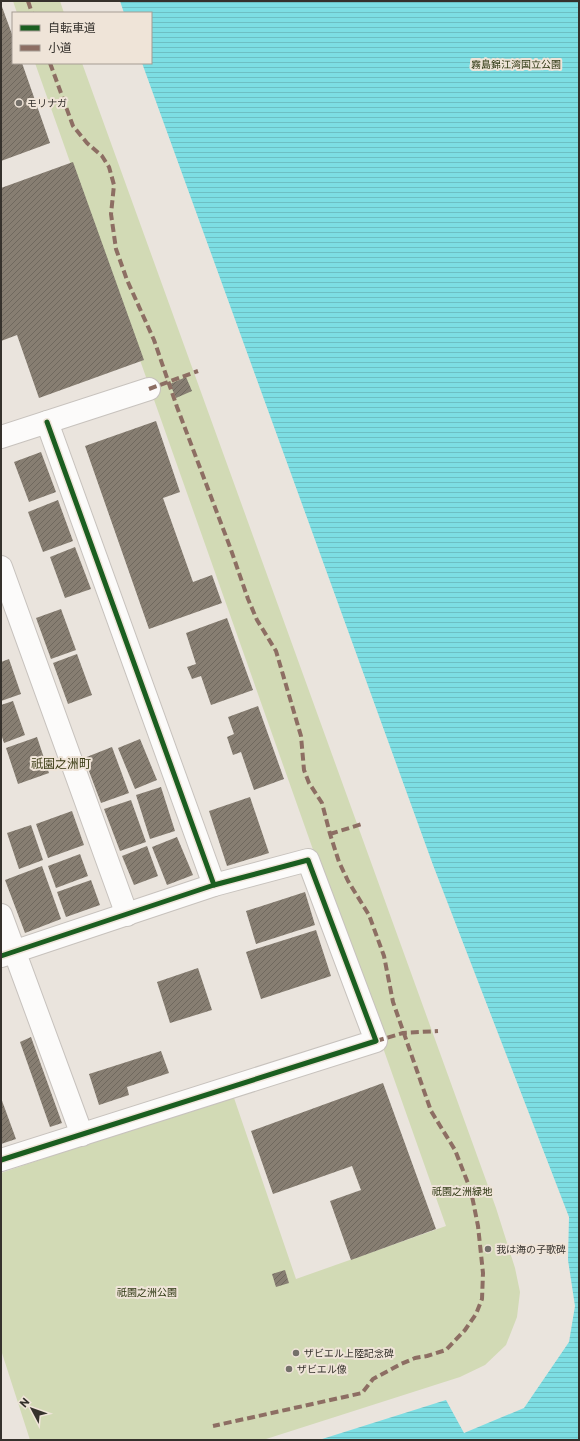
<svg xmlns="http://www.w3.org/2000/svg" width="580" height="1441" font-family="Commissioner,'Noto Sans JP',sans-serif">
	<defs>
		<pattern id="water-rules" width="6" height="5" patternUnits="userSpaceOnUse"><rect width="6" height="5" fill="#7ddee3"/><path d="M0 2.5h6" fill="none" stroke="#6dbfc3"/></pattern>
		<pattern id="building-hatch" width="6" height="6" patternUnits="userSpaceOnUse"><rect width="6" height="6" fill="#877e72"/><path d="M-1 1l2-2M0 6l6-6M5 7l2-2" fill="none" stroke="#6f685e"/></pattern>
	</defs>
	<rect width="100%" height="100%" fill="#eae4dd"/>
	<!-- park -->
	<g fill="#d2dab5">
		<polygon points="13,1 60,1 64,13 17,13"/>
		<polygon points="35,63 82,63 496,1208 515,1268 520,1292 517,1317 506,1345 485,1365 460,1377 263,1440 30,1440 1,1350 1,1173 233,1095 296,1279 446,1226"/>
	</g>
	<!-- water -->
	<polygon fill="url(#water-rules)" points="120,1 579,1 579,1440 319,1440 446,1400 464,1433 524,1408 569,1342 575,1306 568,1260 569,1217 433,865 142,63 151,63 151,13 124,13"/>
	<!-- building -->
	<g fill="url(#building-hatch)">
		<polygon points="1,4 13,37 13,63 22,63 50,143 1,161"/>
		<polygon points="73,162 144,360 39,398 17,335 1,341 1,188"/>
		<polygon points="186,377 192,391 176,398 170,384"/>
		<polygon points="156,421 180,492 163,498 193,582 212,575 222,603 149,629 85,446"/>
		<polygon points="41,452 56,492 29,502 14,462"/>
		<polygon points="58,500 73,541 43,552 28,512"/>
		<polygon points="75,547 91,589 65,598 50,557"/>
		<polygon points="61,609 76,650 51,659 36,618"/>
		<polygon points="227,618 253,690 211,705 201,676 192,679 187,667 196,664 186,633"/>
		<polygon points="77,654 92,695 68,704 53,663"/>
		<polygon points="9,659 21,694 1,701 1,662"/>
		<polygon points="13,701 25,735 4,743 1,734 1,705"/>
		<polygon points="258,706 284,779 254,790 241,752 233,755 227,737 234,734 228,717"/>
		<polygon points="37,737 49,773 18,784 6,748"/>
		<polygon points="140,739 157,780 135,789 118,748"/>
		<polygon points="112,747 129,793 101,803 84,758"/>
		<polygon points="161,787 175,831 150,839 136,795"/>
		<polygon points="250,797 269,853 227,866 209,811"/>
		<polygon points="131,800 146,842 120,851 104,809"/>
		<polygon points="72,811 84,845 48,858 36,824"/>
		<polygon points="31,825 43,860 19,869 7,833"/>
		<polygon points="177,837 193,875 167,885 152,847"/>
		<polygon points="147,846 158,876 134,885 122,856"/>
		<polygon points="80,854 88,876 56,888 48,866"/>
		<polygon points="42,866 61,919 25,933 5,880"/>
		<polygon points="91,880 100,905 66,917 57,892"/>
		<polygon points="305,892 315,925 256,944 246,911"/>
		<polygon points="316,930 331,976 261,999 246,952"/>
		<polygon points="198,968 212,1010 170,1023 157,982"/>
		<polygon points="31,1037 62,1123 50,1127 20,1042"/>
		<polygon points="161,1051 169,1073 127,1087 129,1095 99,1105 89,1074"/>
		<polygon points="383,1083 436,1229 351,1260 330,1201 361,1190 352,1166 273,1194 251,1131"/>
		<polygon points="1,1098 16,1139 1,1144"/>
		<polygon points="285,1270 289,1283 276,1287 272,1274"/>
	</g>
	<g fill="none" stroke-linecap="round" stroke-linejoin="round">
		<!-- street casing -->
		<g stroke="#c7c2bd" stroke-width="24">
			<g id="street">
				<polyline points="47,422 214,885"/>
				<polyline points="1,437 149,389"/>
				<polyline points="1,567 127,915"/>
				<polyline points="1,915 82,1135"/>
				<polyline points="1,956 214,885 308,860 376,1041 1,1160"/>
			</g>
		</g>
		<!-- street -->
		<use href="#street" stroke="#fcfbfa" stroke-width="22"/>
		<!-- quiet -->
		<g stroke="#8d6e63" stroke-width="4" stroke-dasharray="8 4" stroke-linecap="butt">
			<polyline points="28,1 32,13"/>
			<polyline points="50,63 73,126 87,143 102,156 109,167 114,185 111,214 116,249 127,280 154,340 177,407 230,547 248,599 257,620 276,651 301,736 304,770 309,783 322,803 330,834 339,862 348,881 369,915 384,956 393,1002 431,1111 455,1150 471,1191 478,1226 483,1273 482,1299 476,1314 465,1330 446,1350 427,1356 415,1358 401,1364 373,1379 362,1393 213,1426"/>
			<polyline points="149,389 198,371"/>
			<polyline points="330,834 362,824"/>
			<polyline points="376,1041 403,1033 438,1031"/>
		</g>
		<!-- cycleway casing -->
		<g stroke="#efe4d8" stroke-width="8">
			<g id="cycleway">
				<polyline points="47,422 214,885"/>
				<polyline points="1,956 214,885 308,860 376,1041 1,1160"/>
			</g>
		</g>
		<!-- cycleway -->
		<use href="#cycleway" stroke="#1b5e20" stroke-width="5"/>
	</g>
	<!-- markers -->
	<g fill="#74706a" stroke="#efe4d8" stroke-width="1.5">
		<circle cx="19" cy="103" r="4"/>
		<circle cx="488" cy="1249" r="4"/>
		<circle cx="296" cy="1353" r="4"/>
		<circle cx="289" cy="1369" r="4"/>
	</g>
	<g text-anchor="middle" stroke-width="4" stroke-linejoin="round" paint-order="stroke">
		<!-- park labels -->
		<g font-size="10" fill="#2b350f" stroke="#efe4d8">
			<text x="516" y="68">霧島錦江湾国立公園</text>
			<text x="462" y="1195">祇園之洲緑地</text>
			<text x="147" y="1296">祇園之洲公園</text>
		</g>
		<!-- poi labels -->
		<g font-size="10" fill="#35312c" stroke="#efe4d8" text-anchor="start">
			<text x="27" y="107">モリナガ</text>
			<text x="496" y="1253">我は海の子歌碑</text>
			<text x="304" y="1357">ザビエル上陸記念碑</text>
			<text x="297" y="1373">ザビエル像</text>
		</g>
		<!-- quarter labels -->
		<g font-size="12" fill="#393a12" stroke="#efe4d8">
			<text x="61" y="768">祇園之洲町</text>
		</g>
	</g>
	<!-- border -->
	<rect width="580" height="1441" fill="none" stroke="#35312c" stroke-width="4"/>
	<!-- legend -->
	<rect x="12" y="12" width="140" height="52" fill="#efe4d8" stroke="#a59c93"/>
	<rect x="20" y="25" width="20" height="6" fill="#1b5e20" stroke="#a59c93"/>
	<text x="48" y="32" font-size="12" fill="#35312c">自転車道</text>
	<rect x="20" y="45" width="20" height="6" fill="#8d6e63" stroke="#a59c93"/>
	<text x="48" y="52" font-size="12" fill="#35312c">小道</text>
	<!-- north arrow -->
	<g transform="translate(32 1409) rotate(311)" stroke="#efe4d8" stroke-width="3" paint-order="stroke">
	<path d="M0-3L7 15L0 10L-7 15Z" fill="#35312c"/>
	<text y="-6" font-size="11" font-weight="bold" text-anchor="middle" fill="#35312c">N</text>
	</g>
</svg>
